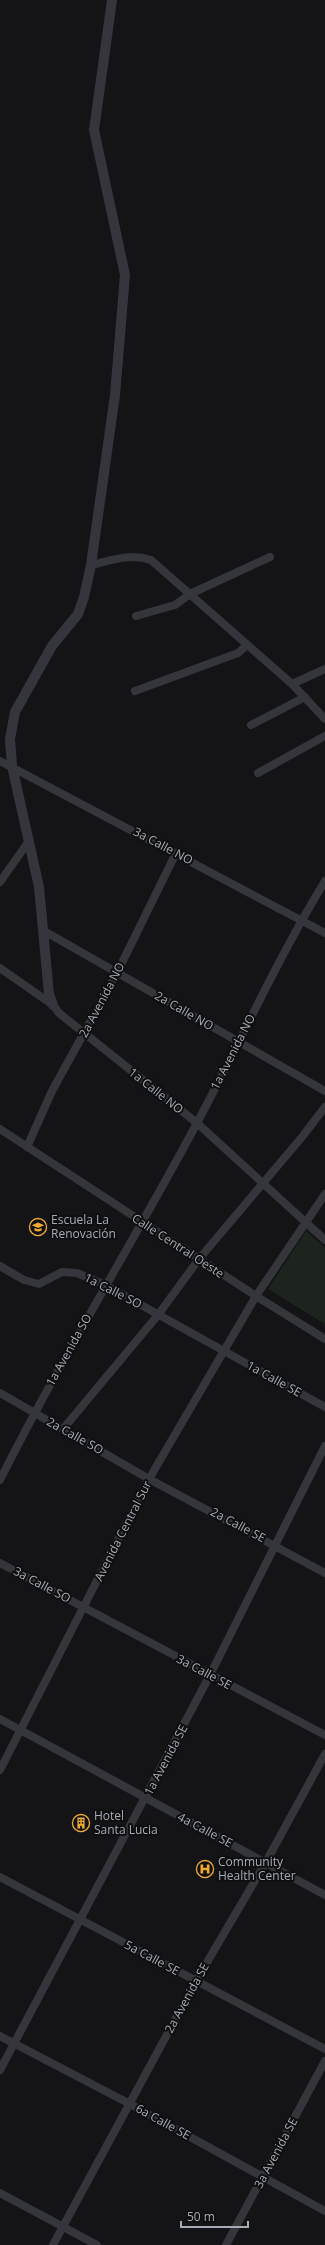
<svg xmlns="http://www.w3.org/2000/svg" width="325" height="2245" font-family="'Open Sans',sans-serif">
	<rect width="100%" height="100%" fill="#141416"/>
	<!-- green -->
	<polygon fill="#1c241d" points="306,1231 325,1248 325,1324 268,1289"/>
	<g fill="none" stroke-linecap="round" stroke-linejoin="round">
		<!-- minor -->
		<g stroke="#35363b" stroke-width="8">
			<path d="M91,565C112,560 130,553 151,560L292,684L325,719"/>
			<polyline points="136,616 175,605 190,594 270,557"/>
			<polyline points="292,684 325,669"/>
			<polyline points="135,691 238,653 247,645"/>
			<polyline points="251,725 305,697"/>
			<polyline points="0,761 325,933"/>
			<polyline points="258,773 325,736"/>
			<polyline points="0,882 29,841"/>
			<polyline points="44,931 325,1091"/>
			<polyline points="0,968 53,1005 59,1013 197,1123 325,1240"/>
			<polyline points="0,1129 256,1296 325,1339"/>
			<polyline points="27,1147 52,1091 117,973 176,853"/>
			<polyline points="0,1266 24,1280 39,1284 62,1272 77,1273 105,1285 325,1407"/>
			<polyline points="0,1393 149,1479 325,1573"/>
			<polyline points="63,1429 158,1315 199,1259 302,1137 325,1107"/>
			<path d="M0,1480C61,1358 133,1243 197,1123C240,1043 277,959 325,881"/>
			<polyline points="0,1563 325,1735"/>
			<polyline points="0,1719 325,1895"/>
			<polyline points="0,1770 149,1479 256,1296 325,1194"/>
			<polyline points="0,1877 325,2049"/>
			<polyline points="0,2036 130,2104 325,2211"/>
			<polyline points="0,2070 210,1675 325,1446"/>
			<polyline points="0,2193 97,2245"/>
			<polyline points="53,2245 196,1981 266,1862 325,1754"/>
			<polyline points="226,2245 325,2061"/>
		</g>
		<!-- tertiary -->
		<polyline stroke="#35363b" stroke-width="10" points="53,1005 49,994 39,887 12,766 10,739 15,712 52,646 78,614 84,597 91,565 115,395 125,275 94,130 112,0"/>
	</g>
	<!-- icons -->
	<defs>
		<g id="school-ring" transform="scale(0.9)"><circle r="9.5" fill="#0f0f11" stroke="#eda835" stroke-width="1.5"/><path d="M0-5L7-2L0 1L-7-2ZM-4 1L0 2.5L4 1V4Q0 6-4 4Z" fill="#eda835"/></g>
		<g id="building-ring" transform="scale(0.9)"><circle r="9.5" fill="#0f0f11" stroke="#eda835" stroke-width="1.5"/><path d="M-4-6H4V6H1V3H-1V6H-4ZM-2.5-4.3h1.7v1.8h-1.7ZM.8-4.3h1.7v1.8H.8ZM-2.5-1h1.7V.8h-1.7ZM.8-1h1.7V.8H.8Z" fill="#eda835"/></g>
		<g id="hospital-ring" transform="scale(0.9)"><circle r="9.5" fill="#0f0f11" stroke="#eda835" stroke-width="1.5"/><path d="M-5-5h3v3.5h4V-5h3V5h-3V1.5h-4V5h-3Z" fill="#eda835"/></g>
	</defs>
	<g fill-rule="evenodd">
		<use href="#school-ring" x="38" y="1227"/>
		<use href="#building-ring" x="81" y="1823"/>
		<use href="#hospital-ring" x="205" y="1869"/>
	</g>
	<g text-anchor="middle" stroke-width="4" stroke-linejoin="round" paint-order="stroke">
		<!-- street labels -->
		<g font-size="12" fill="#a6acb6" stroke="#0f0f11">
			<text transform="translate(163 846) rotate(28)" y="4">3a Calle NO</text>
			<text transform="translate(102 1000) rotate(-62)" y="4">2a Avenida NO</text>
			<text transform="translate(184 1011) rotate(30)" y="4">2a Calle NO</text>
			<text transform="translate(233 1052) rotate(-63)" y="4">1a Avenida NO</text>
			<text transform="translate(156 1091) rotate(38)" y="4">1a Calle NO</text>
			<text transform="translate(178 1246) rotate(33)" y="4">Calle Central Oeste</text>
			<text transform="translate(113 1291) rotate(27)" y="4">1a Calle SO</text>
			<text transform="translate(69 1350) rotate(-61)" y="4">1a Avenida SO</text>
			<text transform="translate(274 1379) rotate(29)" y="4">1a Calle SE</text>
			<text transform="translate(75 1436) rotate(29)" y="4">2a Calle SO</text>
			<text transform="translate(238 1525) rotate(28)" y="4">2a Calle SE</text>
			<text transform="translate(123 1531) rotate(-63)" y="4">Avenida Central Sur</text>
			<text transform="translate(42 1585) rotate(28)" y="4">3a Calle SO</text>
			<text transform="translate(204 1672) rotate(28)" y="4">3a Calle SE</text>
			<text transform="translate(166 1760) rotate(-62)" y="4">1a Avenida SE</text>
			<text transform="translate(205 1830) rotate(28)" y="4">4a Calle SE</text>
			<text transform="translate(152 1958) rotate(28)" y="4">5a Calle SE</text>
			<text transform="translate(187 1998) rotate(-61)" y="4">2a Avenida SE</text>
			<text transform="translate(163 2122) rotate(29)" y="4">6a Calle SE</text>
			<text transform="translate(276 2153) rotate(-62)" y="4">3a Avenida SE</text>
		</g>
		<!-- poi labels -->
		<g font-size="12" fill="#a6acb6" stroke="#0f0f11" text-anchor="start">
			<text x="51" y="1224">Escuela La<tspan x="51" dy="14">Renovación</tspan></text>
			<text x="94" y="1820">Hotel<tspan x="94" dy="14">Santa Lucia</tspan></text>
			<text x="218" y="1866">Community<tspan x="218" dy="14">Health Center</tspan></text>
		</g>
	</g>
	<!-- scale -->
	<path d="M181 2221v6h67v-6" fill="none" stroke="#a6acb6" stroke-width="2"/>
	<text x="187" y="2221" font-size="12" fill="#a6acb6" stroke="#0f0f11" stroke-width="3" paint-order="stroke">50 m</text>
</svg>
